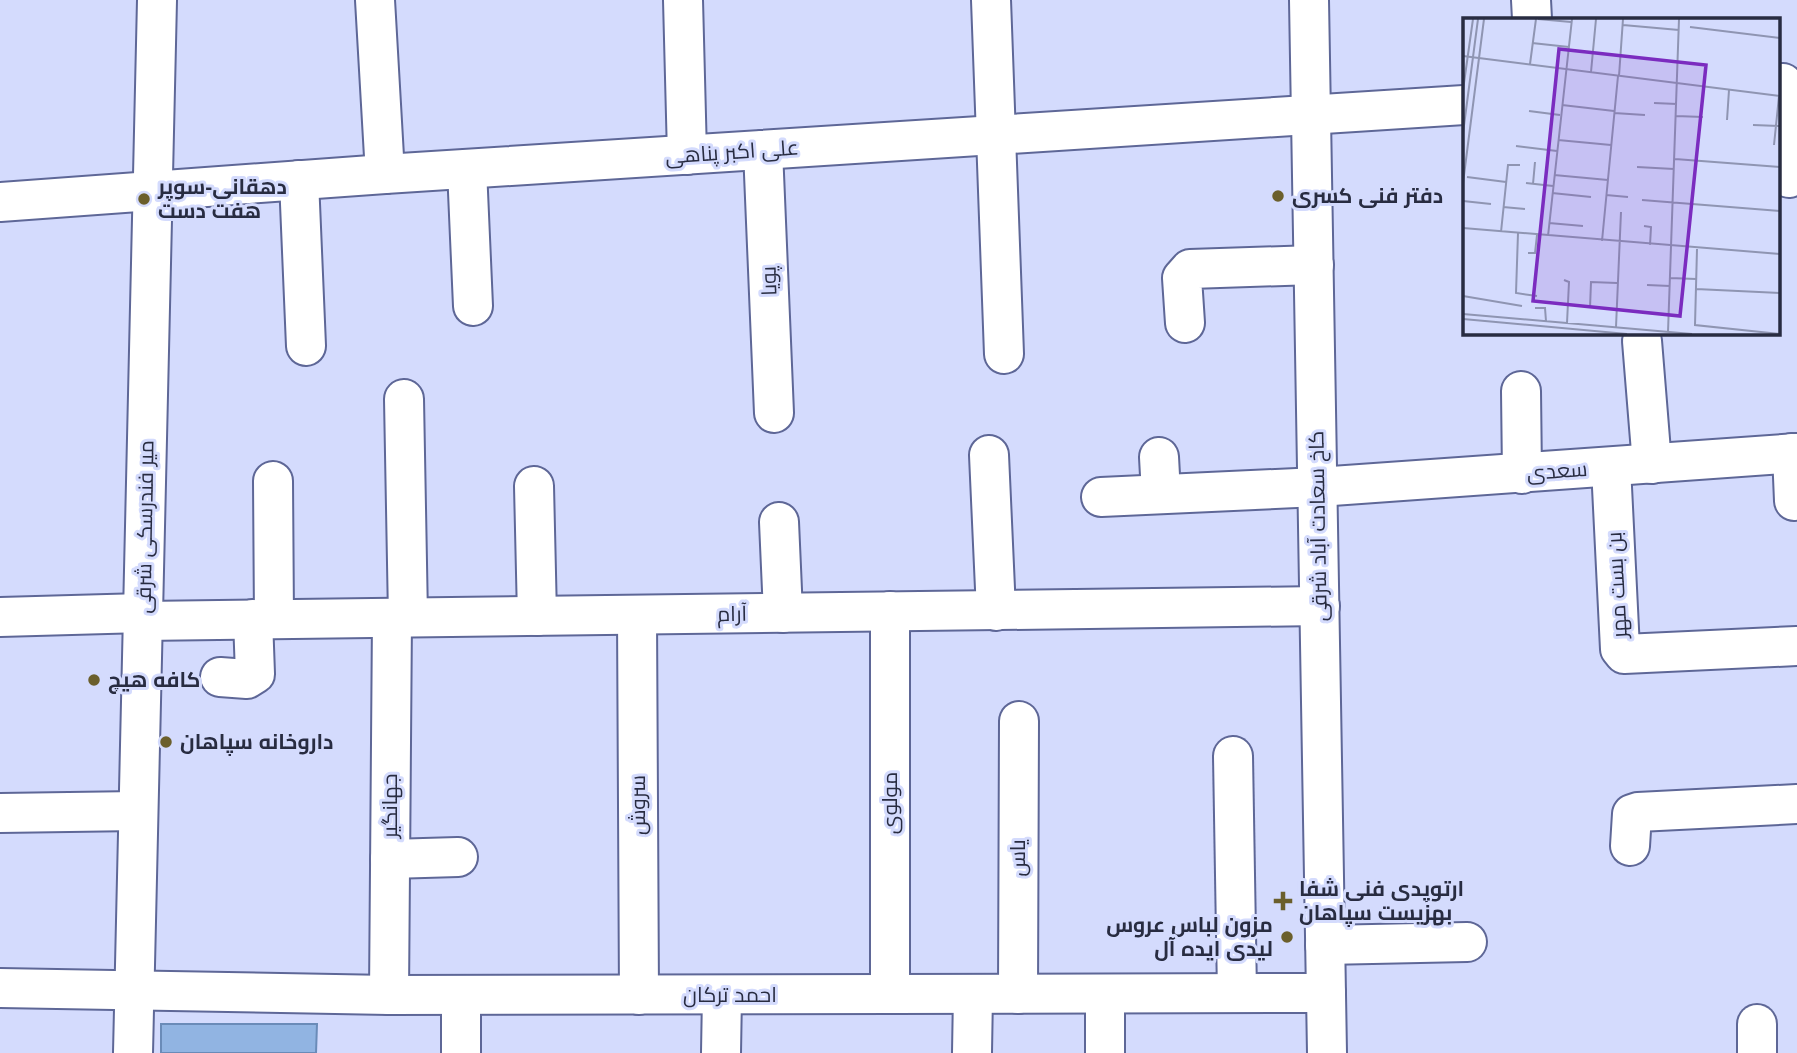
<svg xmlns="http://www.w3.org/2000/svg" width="1797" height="1053" font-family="Helvetica,Cairo,sans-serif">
	<rect width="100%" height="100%" fill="#d4dbfd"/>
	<!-- building -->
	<polygon fill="#91b4e2" stroke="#6a8bb8" stroke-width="2" points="161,1024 317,1024 316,1053 161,1053"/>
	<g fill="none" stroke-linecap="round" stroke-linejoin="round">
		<!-- minor casing -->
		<g stroke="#5e6797" stroke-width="42">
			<g id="minor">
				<polyline points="375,0 385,174"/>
				<polyline points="683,0 687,155"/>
				<polyline points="991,0 1004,354"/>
				<polyline points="1309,0 1327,1053"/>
				<polyline points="1531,0 1532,19"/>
				<polyline points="1783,83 1789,178"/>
				<polyline points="763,150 774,413"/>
				<polyline points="467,169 473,306"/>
				<polyline points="299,180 306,346"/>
				<polyline points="0,202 385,174 1464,105"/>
				<polyline points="1185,323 1182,278 1190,269 1314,265"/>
				<polyline points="1642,341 1652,464"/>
				<polyline points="1521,391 1522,474"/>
				<polyline points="404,399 408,617"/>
				<polyline points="1792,453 1794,501"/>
				<polyline points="989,455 996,611"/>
				<polyline points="1159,457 1161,494"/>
				<polyline points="1611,467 1620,649 1624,654 1797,646"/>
				<polyline points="273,481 274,619"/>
				<polyline points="534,486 537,616"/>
				<polyline points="1101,497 1318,487 1797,453"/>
				<polyline points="779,522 783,613"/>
				<polyline points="637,615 639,995"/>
				<polyline points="0,617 143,613"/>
				<polyline points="143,621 1320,606"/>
				<polyline points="220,677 247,679 255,674 253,619"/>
				<polyline points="1233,756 1237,993"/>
				<polyline points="0,813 138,811"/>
				<polyline points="1630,846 1632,814 1638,812 1797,804"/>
				<polyline points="390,859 458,857"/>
				<polyline points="1325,945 1467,942"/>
				<polyline points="0,988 389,995 1326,993"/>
				<polyline points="890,994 890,611"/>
				<polyline points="1018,994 1019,721"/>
				<polyline points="389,995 392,618"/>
				<polyline points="461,1053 461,995"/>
				<polyline points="721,1053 722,995"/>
				<polyline points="972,1053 973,994"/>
				<polyline points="1105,1053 1105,994"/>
				<polyline points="1757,1053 1757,1024"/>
			</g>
		</g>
		<!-- major casing -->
		<g stroke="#5e6797" stroke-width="42">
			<polyline id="major" points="133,1053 157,0"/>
		</g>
		<!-- minor -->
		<use href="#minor" stroke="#fff" stroke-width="38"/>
		<!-- major -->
		<use href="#major" stroke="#fff" stroke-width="38"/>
	</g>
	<!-- markers -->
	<g fill="#6b5f2c" stroke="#d4dbfd" stroke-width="2.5">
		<circle cx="1278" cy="196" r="7"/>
		<circle cx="144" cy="199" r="7"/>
		<circle cx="94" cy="680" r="7"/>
		<circle cx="166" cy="742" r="7"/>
		<path d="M1279.5 890.5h7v7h7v7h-7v7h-7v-7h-7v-7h7z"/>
		<circle cx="1287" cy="937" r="7"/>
	</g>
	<g text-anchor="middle" stroke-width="6" stroke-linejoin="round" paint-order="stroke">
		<!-- street labels -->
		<g font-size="21" fill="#282c41" stroke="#d4dbfd">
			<text transform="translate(732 152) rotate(-4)" y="7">علی اکبر پناهی</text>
			<text transform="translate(769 281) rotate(-92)" y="7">پویا</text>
			<text transform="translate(1557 471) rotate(-4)" y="7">سعدی</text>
			<text transform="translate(1318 526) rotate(-91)" y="7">کاخ سعادت آباد شرقی</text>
			<text transform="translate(145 527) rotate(-89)" y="7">میر فندرسکی شرقی</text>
			<text transform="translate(1617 585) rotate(-93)" y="7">بن بست مهر</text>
			<text transform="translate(732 614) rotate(-1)" y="7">آرام</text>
			<text transform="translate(890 803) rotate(-90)" y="7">مولوی</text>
			<text transform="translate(638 805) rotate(-90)" y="7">سروش</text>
			<text transform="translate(390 806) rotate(-90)" y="7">جهانگیر</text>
			<text transform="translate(1018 858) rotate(-90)" y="7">یاس</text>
			<text x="730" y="1002">احمد ترکان</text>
		</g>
		<!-- poi labels -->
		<g font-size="21" font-weight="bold" fill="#282c41" stroke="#d4dbfd" text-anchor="start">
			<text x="158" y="194">دهقانی-سوپر<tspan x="158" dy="24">هفت دست</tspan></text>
			<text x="1292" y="203">دفتر فنی کسری</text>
			<text x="108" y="687">کافه هیچ</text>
			<text x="180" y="749">داروخانه سپاهان</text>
			<text x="1299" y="896">ارتوپدی فنی شفا<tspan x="1299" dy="24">بهزیست سپاهان</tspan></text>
			<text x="1273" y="932" text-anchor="end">مزون لباس عروس<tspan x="1273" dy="24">لیدی ایده آل</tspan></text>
		</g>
	</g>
	<!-- overview -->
	<g transform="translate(1463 18)">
		<rect width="317" height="317" fill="#d4dbfd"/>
		<path fill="none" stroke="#8f95b2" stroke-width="2" d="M75,1L108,4M160,7L216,12M227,9L317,20M69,25L106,29M0,38L317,78M67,46L73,1M128,54L133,1M156,58L160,1M0,72L10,1M191,85L214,86M99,87L151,93M66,93L97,97M151,95L182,97M213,98L240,99M264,102L266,72M290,107L316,108M0,115L15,1M95,122L148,127M311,127L316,78M53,128L94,133M212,141L317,149M174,149L211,151M91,157L145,162M4,159L43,164M0,165L21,1M63,165L90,168M70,166L72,144M89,175L128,179M143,177L165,179M179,182L317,193M0,183L28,186M40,189L62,191M86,205L120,208M181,208L188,209L187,227M0,210L317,236M38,214L45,147H57M55,215L53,275L74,278M85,218L109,1M139,223L155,58M234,231L232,307L317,316M65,235H72L74,217M207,260L233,261M101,262L106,264L104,305M184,267L207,268M233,271L317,275M0,278L59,288M72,290H82L83,303M127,290L128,264L154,265M0,296L229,316M0,301L164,316M153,309L158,194M205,314L216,1"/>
		<path fill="#7b2cbf" fill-opacity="0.15" stroke="#7b2cbf" stroke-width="3.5" d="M96,31L243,47L217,298L70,283Z"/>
		<rect width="317" height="317" fill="none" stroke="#282c41" stroke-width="3.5"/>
	</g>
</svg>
